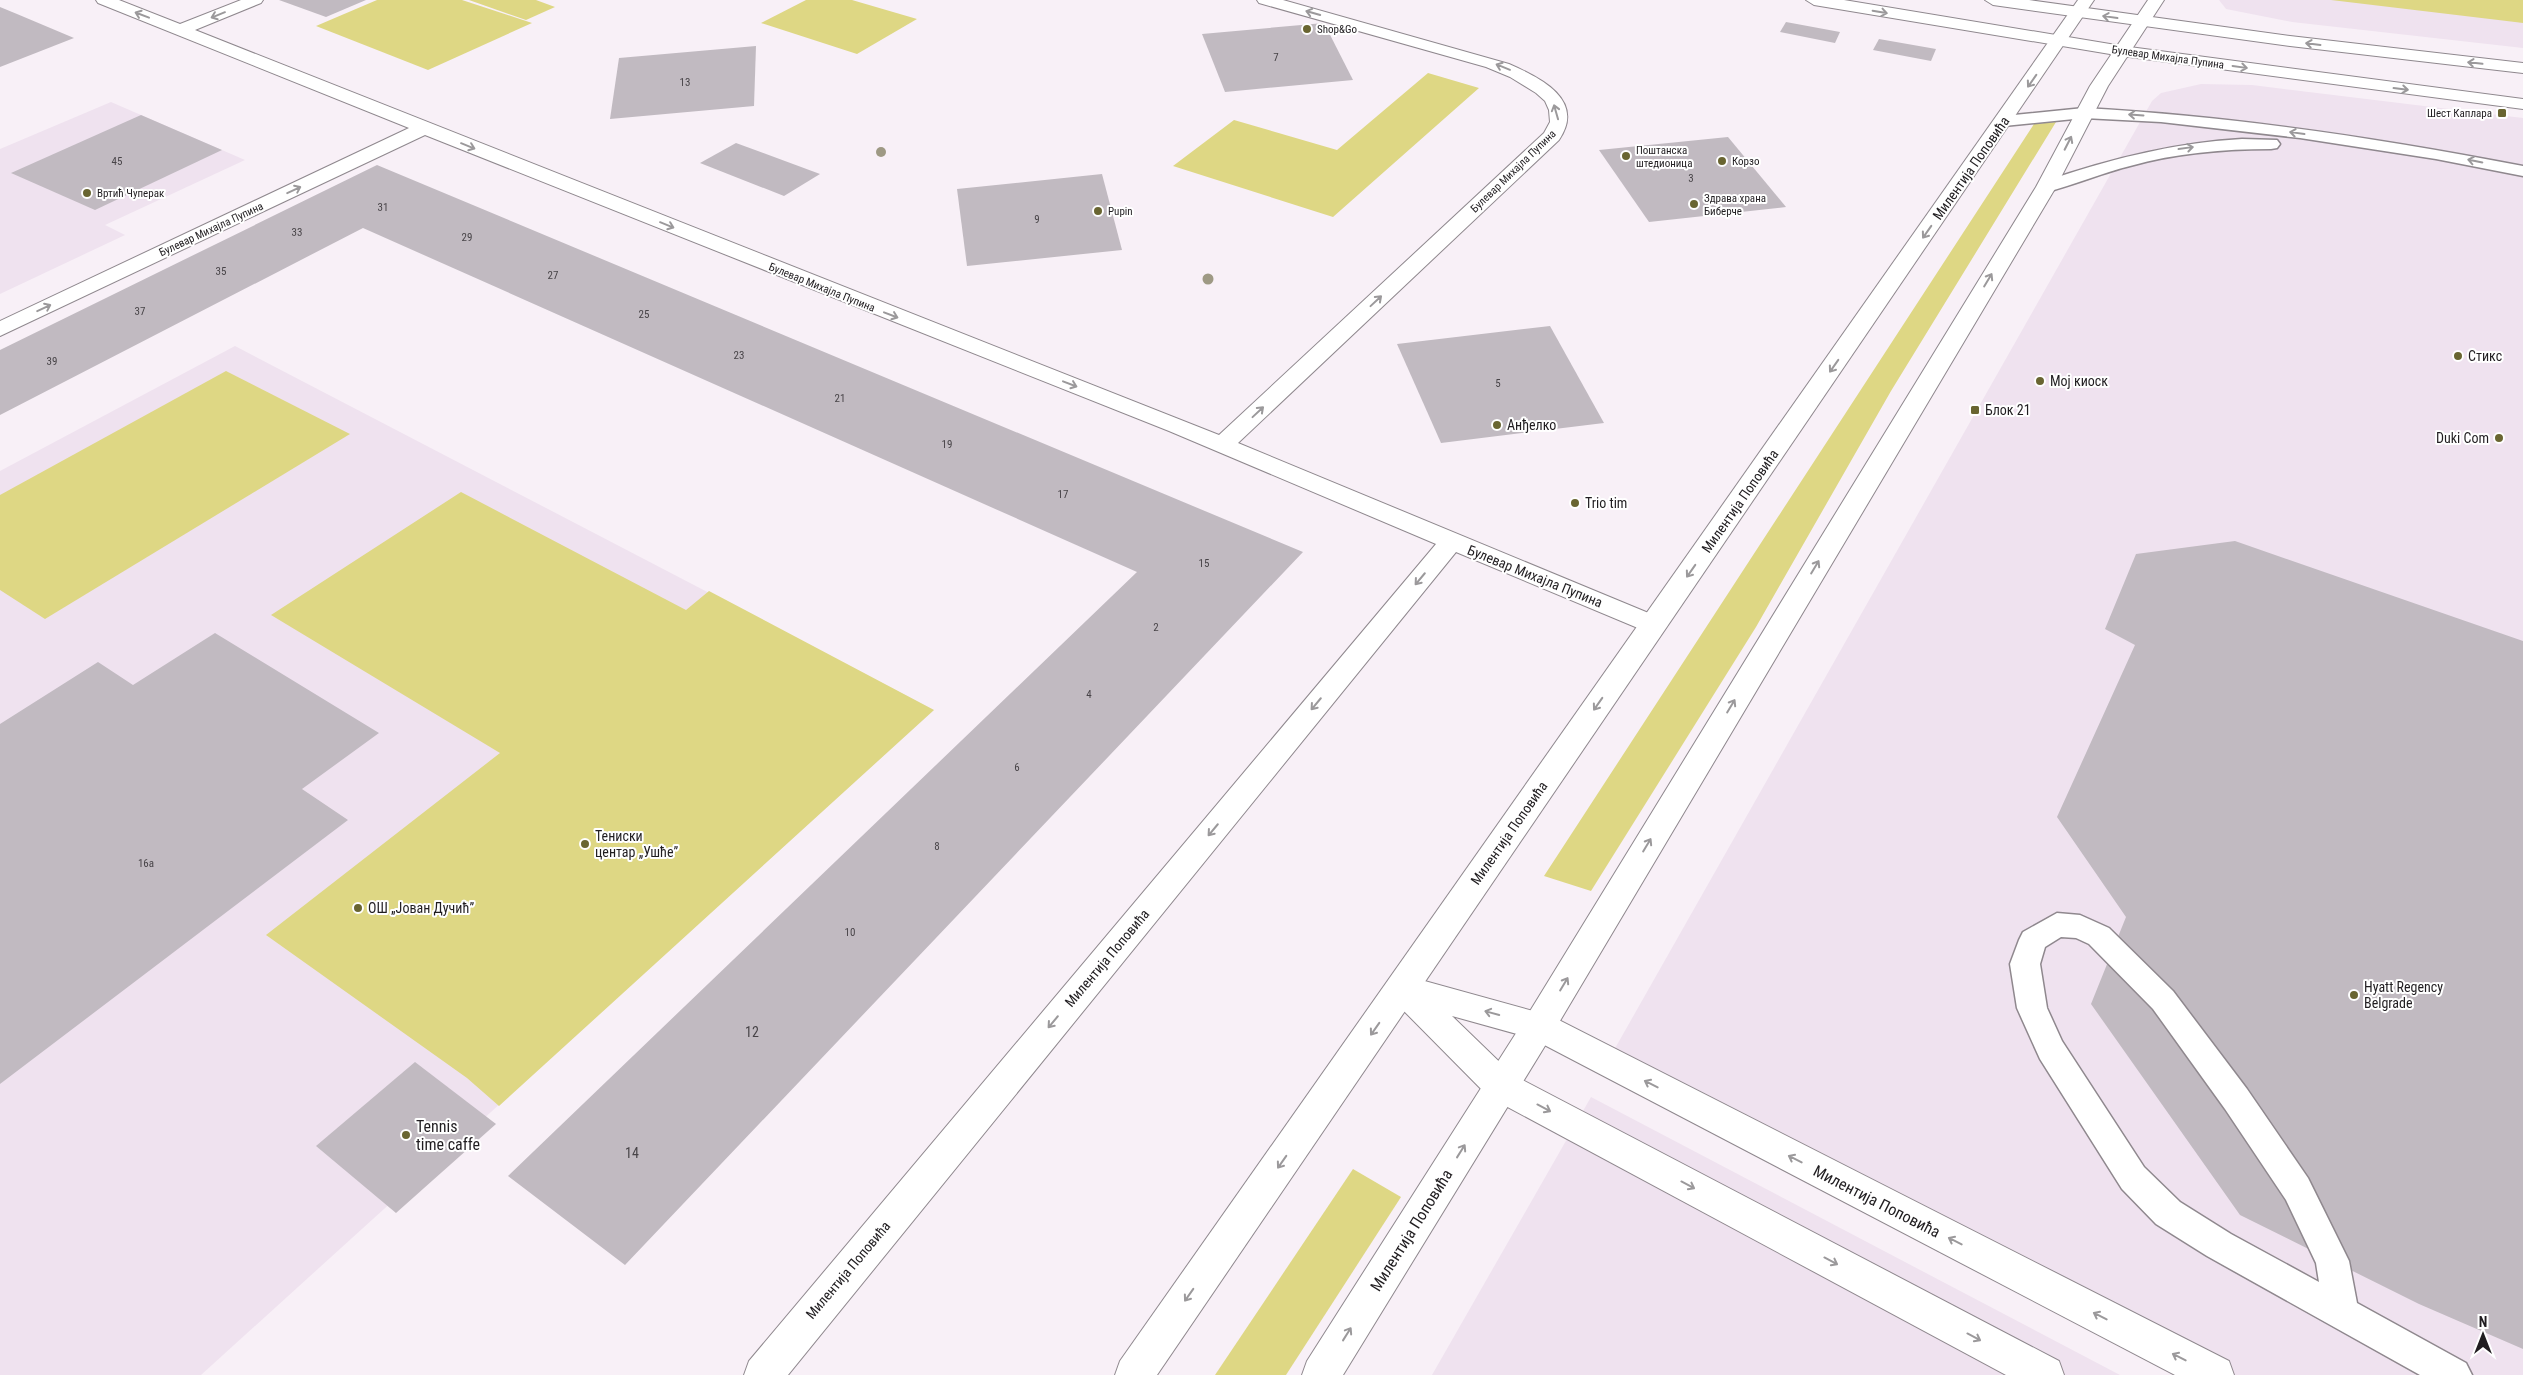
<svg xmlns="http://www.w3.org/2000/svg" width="2523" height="1375" font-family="'Roboto Condensed',sans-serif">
	<rect width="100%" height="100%" fill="#f8f0f7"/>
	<!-- built -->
	<g fill="#efe2ef">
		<polygon points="2219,0 2523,0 2523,48 2292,22 2226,9"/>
		<polygon points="2201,84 2252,85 2523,118 2523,1375 2205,1375 1605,1066 2152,101 2161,93"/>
		<polygon points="111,102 245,160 105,225 125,235 0,294 0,149"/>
		<polygon points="235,346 934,710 201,1375 0,1375 0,471"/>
		<polygon points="1591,1097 2120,1375 1432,1375"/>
	</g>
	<!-- green -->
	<g fill="#ded784">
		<polygon points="377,0 462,0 532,23 428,70 316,26"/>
		<polygon points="469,0 536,0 555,7 526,20"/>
		<polygon points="806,0 852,0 917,19 857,54 761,23"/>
		<polygon points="2331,0 2523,0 2523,23 2515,22"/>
		<polygon points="1428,73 1479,88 1333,217 1173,166 1234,120 1337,150"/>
		<polygon points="2056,122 1891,391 1756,627 1591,891 1544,876 2034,124"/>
		<polygon points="226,371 350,434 45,619 0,590 0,495"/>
		<polygon points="461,492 686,610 709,591 934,710 499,1106 467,1078 266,935 500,753 271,615"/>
		<polygon points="1353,1169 1401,1197 1286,1375 1215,1375"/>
	</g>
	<!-- building -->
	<g fill="#c1bac1">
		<polygon points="279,0 366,0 326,17"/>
		<polygon points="0,7 17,14 74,38 0,67"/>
		<polygon points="1786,22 1840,32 1835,43 1780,32"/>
		<polygon points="1324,23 1353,80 1225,92 1202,34"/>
		<polygon points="1879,39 1936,49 1931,61 1873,50"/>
		<polygon points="756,46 754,106 610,119 619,58"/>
		<polygon points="141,115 222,150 95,210 11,173"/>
		<polygon points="1728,137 1786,207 1649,222 1599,150"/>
		<polygon points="736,143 820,174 784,196 700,163"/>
		<polygon points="377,165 1303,552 625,1265 508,1176 1137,572 363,228 0,415 0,350"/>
		<polygon points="1102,174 1122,250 967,266 957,189"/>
		<polygon points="1550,326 1604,423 1441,443 1397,344"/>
		<polygon points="2235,541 2523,641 2523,1349 2419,1304 2240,1215 2091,1004 2126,917 2057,817 2135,645 2105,629 2136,554"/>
		<polygon points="215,633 379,733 302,789 348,820 0,1084 0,724 98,662 133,685"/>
		<polygon points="415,1062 496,1124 396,1213 316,1146"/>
	</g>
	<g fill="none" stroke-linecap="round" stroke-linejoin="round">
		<!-- service casing -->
		<g stroke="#8f888e" stroke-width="3">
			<g id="service">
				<path d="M2084,108C2232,116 2378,138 2523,166V176L2436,159L2300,138L2161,122L2084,118L2004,126L1998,125L1996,121L1998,117L2004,116Z"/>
				<path d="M2242,139L2277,140L2280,144L2277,148L2271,149C2223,149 2176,153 2130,166C2102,173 2074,185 2046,192L2040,191L2037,187L2040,183C2106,160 2172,143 2242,139Z"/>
				<path d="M2057,913L2080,915L2109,928L2173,991L2247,1089L2308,1178L2349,1261L2357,1303L2466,1363L2472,1375H2420L2207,1256L2156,1224L2122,1189L2040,1059L2017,1008L2010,964L2019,940L2023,932ZM2061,937L2076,938L2089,944L2153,1009L2225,1109L2286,1200L2316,1263L2319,1282L2231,1234L2180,1202L2144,1167L2062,1041L2047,1008L2040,964L2045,947Z"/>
			</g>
		</g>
		<!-- minor casing -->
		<g stroke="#8f888e" stroke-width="2">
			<g id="minor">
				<path d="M96,0H119L180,24L241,0H263L261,3L195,30L1219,435L1544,133L1550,122L1549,110L1545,101L1536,93L1510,77L1486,67L1259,3L1257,0H1283L1509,64C1541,78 1586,100 1559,140L1238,443L1663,619L1667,625L1663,631L1654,634L1645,631L1456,552L788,1375H744L749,1361L1436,544L1169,431L425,135L0,336V321L409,128L98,3Z"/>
				<polygon points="1403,975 1551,1016 2229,1361 2234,1375 2175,1375 1531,1038 1452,1016 1513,1075 2059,1361 2064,1375 2006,1375 1489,1097 1392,999 1387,989 1392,979"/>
			</g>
		</g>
		<!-- tertiary casing -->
		<g stroke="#8f888e" stroke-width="2">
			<g id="tertiary">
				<polygon points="2078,0 2094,0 1157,1375 1115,1375 1120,1361"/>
				<polygon points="2148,0 2164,0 2108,86 2056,187 1551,1036 1343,1375 1302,1375 1307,1361 1527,1016 2036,187 2090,86"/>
			</g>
		</g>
		<!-- secondary casing -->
		<g stroke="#8f888e" stroke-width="2">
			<g id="secondary">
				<polygon points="1806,0 1844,0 2122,46 2523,99 2523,109 2122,56 1814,5"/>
				<polygon points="1985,0 2029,0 2290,36 2523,63 2523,73 2290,46 1993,5"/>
			</g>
		</g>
		<!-- service -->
		<use href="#service" fill="#fff" fill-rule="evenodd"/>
		<!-- minor -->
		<use href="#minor" fill="#fff" fill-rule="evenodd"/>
		<!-- tertiary -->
		<use href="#tertiary" fill="#fff" fill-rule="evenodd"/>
		<!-- secondary -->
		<use href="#secondary" fill="#fff" fill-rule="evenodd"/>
	</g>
	<!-- trees -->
	<g fill="#9e9984">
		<circle cx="881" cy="152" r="5"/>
		<circle cx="1208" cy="279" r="5.5"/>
	</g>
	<!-- one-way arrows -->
	<defs><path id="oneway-shaft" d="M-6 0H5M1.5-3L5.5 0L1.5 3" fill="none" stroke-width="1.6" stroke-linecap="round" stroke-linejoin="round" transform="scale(1.25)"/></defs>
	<g stroke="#9b999b">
		<use href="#oneway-shaft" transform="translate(1880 12) rotate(10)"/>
		<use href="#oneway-shaft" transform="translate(1313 13) rotate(-164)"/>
		<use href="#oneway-shaft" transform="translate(142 15) rotate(-159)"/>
		<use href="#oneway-shaft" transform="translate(218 15) rotate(158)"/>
		<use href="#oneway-shaft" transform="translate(2110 17) rotate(-172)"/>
		<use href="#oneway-shaft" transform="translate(2313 44) rotate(-173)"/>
		<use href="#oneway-shaft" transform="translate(2475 63) rotate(-174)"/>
		<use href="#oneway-shaft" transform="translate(1503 67) rotate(-158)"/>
		<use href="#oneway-shaft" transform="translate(2240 67) rotate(8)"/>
		<use href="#oneway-shaft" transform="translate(2032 81) rotate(125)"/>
		<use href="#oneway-shaft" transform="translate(2401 89) rotate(7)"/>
		<use href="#oneway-shaft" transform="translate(1556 112) rotate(-106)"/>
		<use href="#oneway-shaft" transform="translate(2136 115) rotate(-176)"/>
		<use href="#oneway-shaft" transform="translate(2297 133) rotate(-172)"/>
		<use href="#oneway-shaft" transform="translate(2068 143) rotate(-63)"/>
		<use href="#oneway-shaft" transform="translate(468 146) rotate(22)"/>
		<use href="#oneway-shaft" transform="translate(2186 148) rotate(-8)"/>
		<use href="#oneway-shaft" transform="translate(2475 161) rotate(-169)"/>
		<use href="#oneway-shaft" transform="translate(294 190) rotate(-25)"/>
		<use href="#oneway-shaft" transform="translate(667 225) rotate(22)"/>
		<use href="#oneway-shaft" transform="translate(1927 232) rotate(125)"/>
		<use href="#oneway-shaft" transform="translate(1988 280) rotate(-59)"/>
		<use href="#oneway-shaft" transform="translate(1376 301) rotate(-43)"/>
		<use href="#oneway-shaft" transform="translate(44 308) rotate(-25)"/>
		<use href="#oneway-shaft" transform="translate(891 315) rotate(21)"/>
		<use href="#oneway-shaft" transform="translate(1834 366) rotate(125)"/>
		<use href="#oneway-shaft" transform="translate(1070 384) rotate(21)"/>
		<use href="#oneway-shaft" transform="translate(1258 412) rotate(-43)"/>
		<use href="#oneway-shaft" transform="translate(1815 567) rotate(-59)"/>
		<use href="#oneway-shaft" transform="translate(1691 571) rotate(125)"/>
		<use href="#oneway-shaft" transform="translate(1420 579) rotate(130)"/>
		<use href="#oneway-shaft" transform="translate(1316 704) rotate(130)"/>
		<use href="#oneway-shaft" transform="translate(1598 704) rotate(125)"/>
		<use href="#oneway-shaft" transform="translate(1731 706) rotate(-59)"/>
		<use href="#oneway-shaft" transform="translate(1213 830) rotate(130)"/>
		<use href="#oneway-shaft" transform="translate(1647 845) rotate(-59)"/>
		<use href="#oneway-shaft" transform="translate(1564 984) rotate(-59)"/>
		<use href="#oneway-shaft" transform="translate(1492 1013) rotate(-165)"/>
		<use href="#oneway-shaft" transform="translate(1053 1022) rotate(130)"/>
		<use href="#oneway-shaft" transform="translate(1375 1029) rotate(125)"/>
		<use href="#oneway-shaft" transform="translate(1651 1084) rotate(-153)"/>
		<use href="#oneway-shaft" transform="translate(1544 1108) rotate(28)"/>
		<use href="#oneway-shaft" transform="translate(1461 1151) rotate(-58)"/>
		<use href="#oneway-shaft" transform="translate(1795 1159) rotate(-153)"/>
		<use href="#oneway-shaft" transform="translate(1282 1162) rotate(125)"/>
		<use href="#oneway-shaft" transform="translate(1688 1185) rotate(28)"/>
		<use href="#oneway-shaft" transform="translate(1955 1241) rotate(-153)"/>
		<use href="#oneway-shaft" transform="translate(1831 1261) rotate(28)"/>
		<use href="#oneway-shaft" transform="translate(1189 1295) rotate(125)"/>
		<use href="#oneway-shaft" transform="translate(2100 1316) rotate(-153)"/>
		<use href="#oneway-shaft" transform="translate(1347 1334) rotate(-58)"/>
		<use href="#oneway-shaft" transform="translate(1974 1337) rotate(28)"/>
		<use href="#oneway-shaft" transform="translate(2179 1357) rotate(-153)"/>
	</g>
	<!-- markers -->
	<g fill="#696531" stroke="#fff" stroke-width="2">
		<circle cx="1307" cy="29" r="5"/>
		<rect x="2497" y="108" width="10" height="10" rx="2.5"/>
		<circle cx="1626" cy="156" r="5"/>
		<circle cx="1722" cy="161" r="5"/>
		<circle cx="87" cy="193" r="5"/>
		<circle cx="1694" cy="204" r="5"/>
		<circle cx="1098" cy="211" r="5"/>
		<circle cx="2458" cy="356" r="5"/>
		<circle cx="2040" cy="381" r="5"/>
		<rect x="1970" y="405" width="10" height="10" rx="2.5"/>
		<circle cx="1497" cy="425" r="5"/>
		<circle cx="2499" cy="438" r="5"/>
		<circle cx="1575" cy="503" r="5"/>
		<circle cx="585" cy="844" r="5"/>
		<circle cx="358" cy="908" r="5"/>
		<circle cx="2354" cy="995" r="5"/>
		<circle cx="406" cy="1135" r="5"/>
	</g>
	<g text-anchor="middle" stroke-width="4" stroke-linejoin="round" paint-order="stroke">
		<!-- far-poi labels -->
		<g font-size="11" fill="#201d20" stroke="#fff" text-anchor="start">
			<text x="1317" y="33">Shop&amp;Go</text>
			<text x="2492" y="117" text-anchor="end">Шест Каплара</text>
			<text x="1636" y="154">Поштанска<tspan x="1636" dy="13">штедионица</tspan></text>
			<text x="1732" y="165">Корзо</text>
			<text x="97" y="197">Вртић Чуперак</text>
			<text x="1704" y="202">Здрава храна<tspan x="1704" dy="13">Биберче</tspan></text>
			<text x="1108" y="215">Pupin</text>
		</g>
		<!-- number labels -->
		<g font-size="11" fill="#484448">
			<text x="1276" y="61">7</text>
			<text x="685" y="86">13</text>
			<text x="117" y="165">45</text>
			<text x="1691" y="182">3</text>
			<text x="383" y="211">31</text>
			<text x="1037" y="223">9</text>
			<text x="297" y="236">33</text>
			<text x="467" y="241">29</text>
			<text x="221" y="275">35</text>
			<text x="553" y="279">27</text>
			<text x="140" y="315">37</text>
			<text x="644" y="318">25</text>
			<text x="739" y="359">23</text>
			<text x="52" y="365">39</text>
			<text x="1498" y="387">5</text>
			<text x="840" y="402">21</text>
			<text x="947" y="448">19</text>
			<text x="1063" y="498">17</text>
			<text x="1204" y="567">15</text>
			<text x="1156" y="631">2</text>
			<text x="1089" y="698">4</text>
			<text x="1017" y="771">6</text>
			<text x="937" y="850">8</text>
			<text x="146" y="867">16a</text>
			<text x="850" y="936">10</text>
		</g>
		<!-- far-street labels -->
		<g font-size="11" fill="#201d20" stroke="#fff">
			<text transform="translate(2168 57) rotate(8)" y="4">Булевар Михајла Пупина</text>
			<text transform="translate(1513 171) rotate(-44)" y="4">Булевар Михајла Пупина</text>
			<text transform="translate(211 229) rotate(-25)" y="4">Булевар Михајла Пупина</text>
			<text transform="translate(822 287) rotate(22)" y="4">Булевар Михајла Пупина</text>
		</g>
		<!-- street labels -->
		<g font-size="14" fill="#201d20" stroke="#fff">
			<text transform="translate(1971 168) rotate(-55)" y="5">Милентија Поповића</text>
			<text transform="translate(1740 501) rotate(-55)" y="5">Милентија Поповића</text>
			<text transform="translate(1535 576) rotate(22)" y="5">Булевар Михајла Пупина</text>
			<text transform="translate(1509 833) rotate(-55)" y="5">Милентија Поповића</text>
			<text transform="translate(1107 958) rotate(-50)" y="5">Милентија Поповића</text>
			<text transform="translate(848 1270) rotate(-50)" y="5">Милентија Поповића</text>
		</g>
		<!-- poi labels -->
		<g font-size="14" fill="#201d20" stroke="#fff" text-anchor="start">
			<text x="2468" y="361">Стикс</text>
			<text x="2050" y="386">Мој киоск</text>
			<text x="1985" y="415">Блок 21</text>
			<text x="1507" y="430">Анђелко</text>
			<text x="2489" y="443" text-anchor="end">Duki Com</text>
			<text x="1585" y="508">Trio tim</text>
			<text x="595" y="841">Тениски<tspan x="595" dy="16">центар „Ушће”</tspan></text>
			<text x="368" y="913">ОШ „Јован Дучић”</text>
			<text x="2364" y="992">Hyatt Regency<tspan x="2364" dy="16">Belgrade</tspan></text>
		</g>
		<!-- near-number labels -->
		<g font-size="14" fill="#484448">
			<text x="752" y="1037">12</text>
			<text x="632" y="1158">14</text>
		</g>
		<!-- near-poi labels -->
		<g font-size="16" fill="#201d20" stroke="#fff" text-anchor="start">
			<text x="416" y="1132">Tennis<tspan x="416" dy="18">time caffe</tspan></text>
		</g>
		<!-- near-street labels -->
		<g font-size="16" fill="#201d20" stroke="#fff">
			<text transform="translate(1877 1201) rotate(27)" y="6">Милентија Поповића</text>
			<text transform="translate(1411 1230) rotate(-58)" y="6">Милентија Поповића</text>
		</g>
	</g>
	<!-- north arrow -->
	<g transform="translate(2483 1335)" stroke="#ffffff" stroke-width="4" paint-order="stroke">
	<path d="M0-4L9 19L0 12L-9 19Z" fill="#201d20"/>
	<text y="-8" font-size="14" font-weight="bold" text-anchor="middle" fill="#201d20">N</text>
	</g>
</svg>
